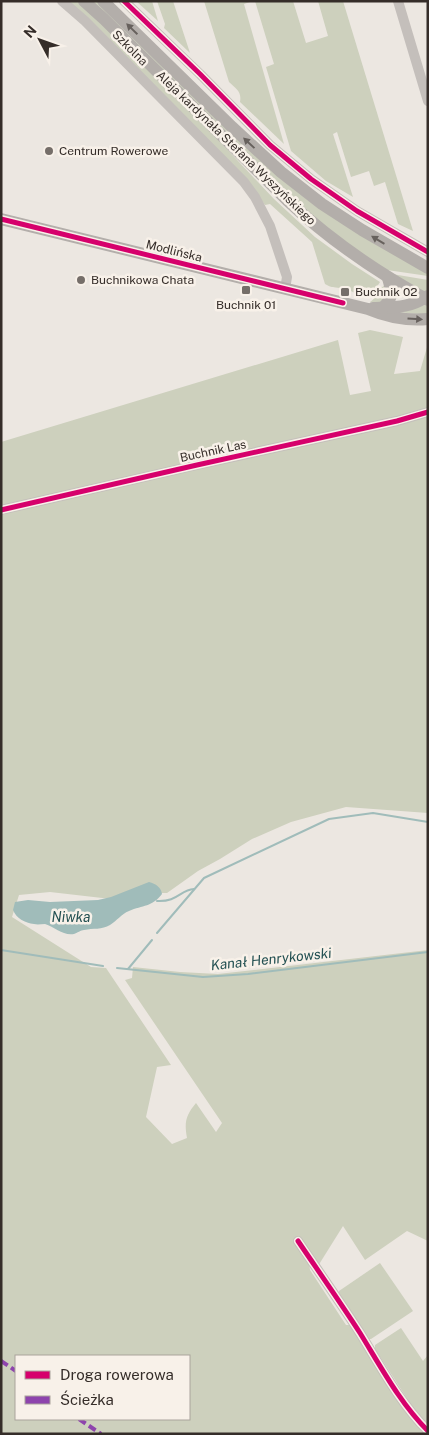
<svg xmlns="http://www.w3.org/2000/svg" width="429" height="1435" font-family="'Public Sans',sans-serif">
	<rect width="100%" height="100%" fill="#ece7e1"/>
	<!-- green -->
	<g fill="#cdd0bd" fill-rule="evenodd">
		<path d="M65,1H77L93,15L209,130L274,199L315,237L352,264L380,282L371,296C360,299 352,289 340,288C333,287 332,288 325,284L312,242L270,204L265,205L245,178Z"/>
		<polygon points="91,1 96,1 121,22 255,155 428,273 428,276 387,270 386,272 316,220"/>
		<polygon points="136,1 152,1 158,21"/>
		<polygon points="157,1 173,1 190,53 164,28 165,24"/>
		<path d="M204,1H253L244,4L284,144L240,102C242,91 236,89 229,82Z"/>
		<polygon points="255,1 293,1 306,43 328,36 318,1 343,1 413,231 398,224 385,182 374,186 369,171 351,177 337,132 333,134 353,197 326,181 291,151 266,67 274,64"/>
		<polygon points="392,274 428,280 428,291 424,294"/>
		<path d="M385,285L389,293L378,304L370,302C377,298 378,289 385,285Z"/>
		<polygon points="425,305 428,306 428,315 397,312"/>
		<path d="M370,330L403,337L394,374L420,371L428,344V813L346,807L291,822L252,839L220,859L198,871L167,893H155L111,899L50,892L19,895L12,917L91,967L106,968L171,1065L157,1067L146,1117L172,1144L187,1138C184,1122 186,1115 196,1103L216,1132L222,1123L125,980L132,978L133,967L180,972L218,974L428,950V1241L407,1231L365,1260L343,1226L318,1266L309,1262L310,1270L346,1325H350L425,1434H1V442L338,340L350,395L371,391L358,333ZM16,1356H189V1419H16Z"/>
		<polygon points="380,1263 413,1311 371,1339 367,1339 338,1295 339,1291"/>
		<polygon points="401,1328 423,1361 428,1355 428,1426 419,1417 375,1349 375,1345"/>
	</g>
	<!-- water -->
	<path fill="#a0bcba" d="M149,882C156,884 161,887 162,894C152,907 143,905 129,911C121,914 117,921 110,925C102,930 93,928 84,930C81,930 77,933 74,934C63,936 55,927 45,924C41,924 38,925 34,924C25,923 16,918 13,910L15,902L28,900L50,902L98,900L111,897Z"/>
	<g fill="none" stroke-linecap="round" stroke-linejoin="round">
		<!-- stream -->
		<g stroke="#a0bcba" stroke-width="2">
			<path d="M157,901C178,902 180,890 194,889"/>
			<polyline points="157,933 204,878 329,819 373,813 428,822"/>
			<polyline points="1,950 103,966"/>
			<polyline points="117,968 203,977 248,974 428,952"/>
			<polyline points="128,969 152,940"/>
		</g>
		<!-- minor -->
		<g stroke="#c4bfbb" stroke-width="10">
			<polyline points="62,1 85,21 244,182 255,197 270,226 287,277 285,289"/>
			<polyline points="124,1 200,74 270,145 311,179 357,211 428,252"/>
			<polyline points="398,1 428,101"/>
			<polyline points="1,510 197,465 397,421 428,412"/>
			<path d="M298,1241C319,1272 340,1302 360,1333C381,1367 400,1403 428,1431"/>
		</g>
		<!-- major -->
		<g stroke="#b3aeaa" stroke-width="12">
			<path d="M84,1L104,19L287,200C330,240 376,272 428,300"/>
			<polyline points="103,1 232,127 281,172 322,204 362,230 428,268"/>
			<path d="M1,219L368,309C387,317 407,321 428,319"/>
			<path d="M373,308C393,307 411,308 428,296"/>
			<path d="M382,308C394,298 392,292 388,278"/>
		</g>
		<!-- quiet -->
		<g stroke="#8e44ad" stroke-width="4" stroke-dasharray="8 4" stroke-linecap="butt">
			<polyline points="1,1361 16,1371"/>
			<polyline points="79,1419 101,1434"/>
		</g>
		<!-- cycleway casing -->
		<g stroke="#f8f1e9" stroke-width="8">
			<g id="cycleway">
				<polyline points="124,1 200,74 270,145 311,179 357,211 428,252"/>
				<polyline points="1,219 343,303"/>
				<polyline points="1,510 197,465 397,421 428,412"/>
				<path d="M298,1241C319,1272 340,1302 360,1333C381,1367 400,1403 428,1431"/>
			</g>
		</g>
		<!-- cycleway -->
		<use href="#cycleway" stroke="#d6006c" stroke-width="5"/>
	</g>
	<!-- one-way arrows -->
	<defs><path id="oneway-solid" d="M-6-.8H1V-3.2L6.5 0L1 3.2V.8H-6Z" transform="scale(1.25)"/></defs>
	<g fill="#67615d">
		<use href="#oneway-solid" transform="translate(132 29) rotate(-136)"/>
		<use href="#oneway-solid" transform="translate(249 143) rotate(-137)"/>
		<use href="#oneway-solid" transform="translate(378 240) rotate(-149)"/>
		<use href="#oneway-solid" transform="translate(415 319) rotate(4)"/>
	</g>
	<!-- markers -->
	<g fill="#756e69" stroke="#f8f1e9" stroke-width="2">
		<circle cx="49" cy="151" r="5"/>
		<circle cx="81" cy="280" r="5"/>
		<rect x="241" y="285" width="10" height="10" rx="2.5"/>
		<rect x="340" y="287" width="10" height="10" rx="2.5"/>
	</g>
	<g text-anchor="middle" stroke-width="5" stroke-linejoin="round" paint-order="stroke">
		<!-- street labels -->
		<g font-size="12" fill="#352d29" stroke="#f8f1e9">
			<text transform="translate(130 48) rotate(45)" y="4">Szkolna</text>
			<text transform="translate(236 148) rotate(44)" y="4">Aleja kardynała Stefana Wyszyńskiego</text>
			<text transform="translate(174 251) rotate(14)" y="4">Modlińska</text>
			<text transform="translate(213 451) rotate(-12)" y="4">Buchnik Las</text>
		</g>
		<!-- poi labels -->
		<g font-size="12" fill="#352d29" stroke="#f8f1e9" text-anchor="start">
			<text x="59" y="155">Centrum Rowerowe</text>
			<text x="91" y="284">Buchnikowa Chata</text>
			<text x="355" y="296">Buchnik 02</text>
			<text x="246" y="309" text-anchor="middle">Buchnik 01</text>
		</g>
		<!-- water labels -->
		<g font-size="14" font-style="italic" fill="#235052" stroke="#f8f1e9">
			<text x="71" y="922">Niwka</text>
			<text transform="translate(271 959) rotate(-6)" y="5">Kanał Henrykowski</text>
		</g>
	</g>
	<!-- border -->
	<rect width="429" height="1435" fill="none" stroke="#352d29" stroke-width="5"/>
	<!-- legend -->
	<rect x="15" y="1355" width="175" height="65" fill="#f8f1e9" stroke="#aaa39c"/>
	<rect x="25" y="1371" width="25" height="8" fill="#d6006c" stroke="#aaa39c"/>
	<text x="60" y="1380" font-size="15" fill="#352d29">Droga rowerowa</text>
	<rect x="25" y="1396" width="25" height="8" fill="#8e44ad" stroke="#aaa39c"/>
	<text x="60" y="1405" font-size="15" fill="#352d29">Ścieżka</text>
	<!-- north arrow -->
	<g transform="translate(40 40) rotate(311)" stroke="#f8f1e9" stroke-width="4" paint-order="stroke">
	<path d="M0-4L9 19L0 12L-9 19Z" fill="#352d29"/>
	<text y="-8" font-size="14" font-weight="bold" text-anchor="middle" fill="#352d29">N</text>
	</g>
</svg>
